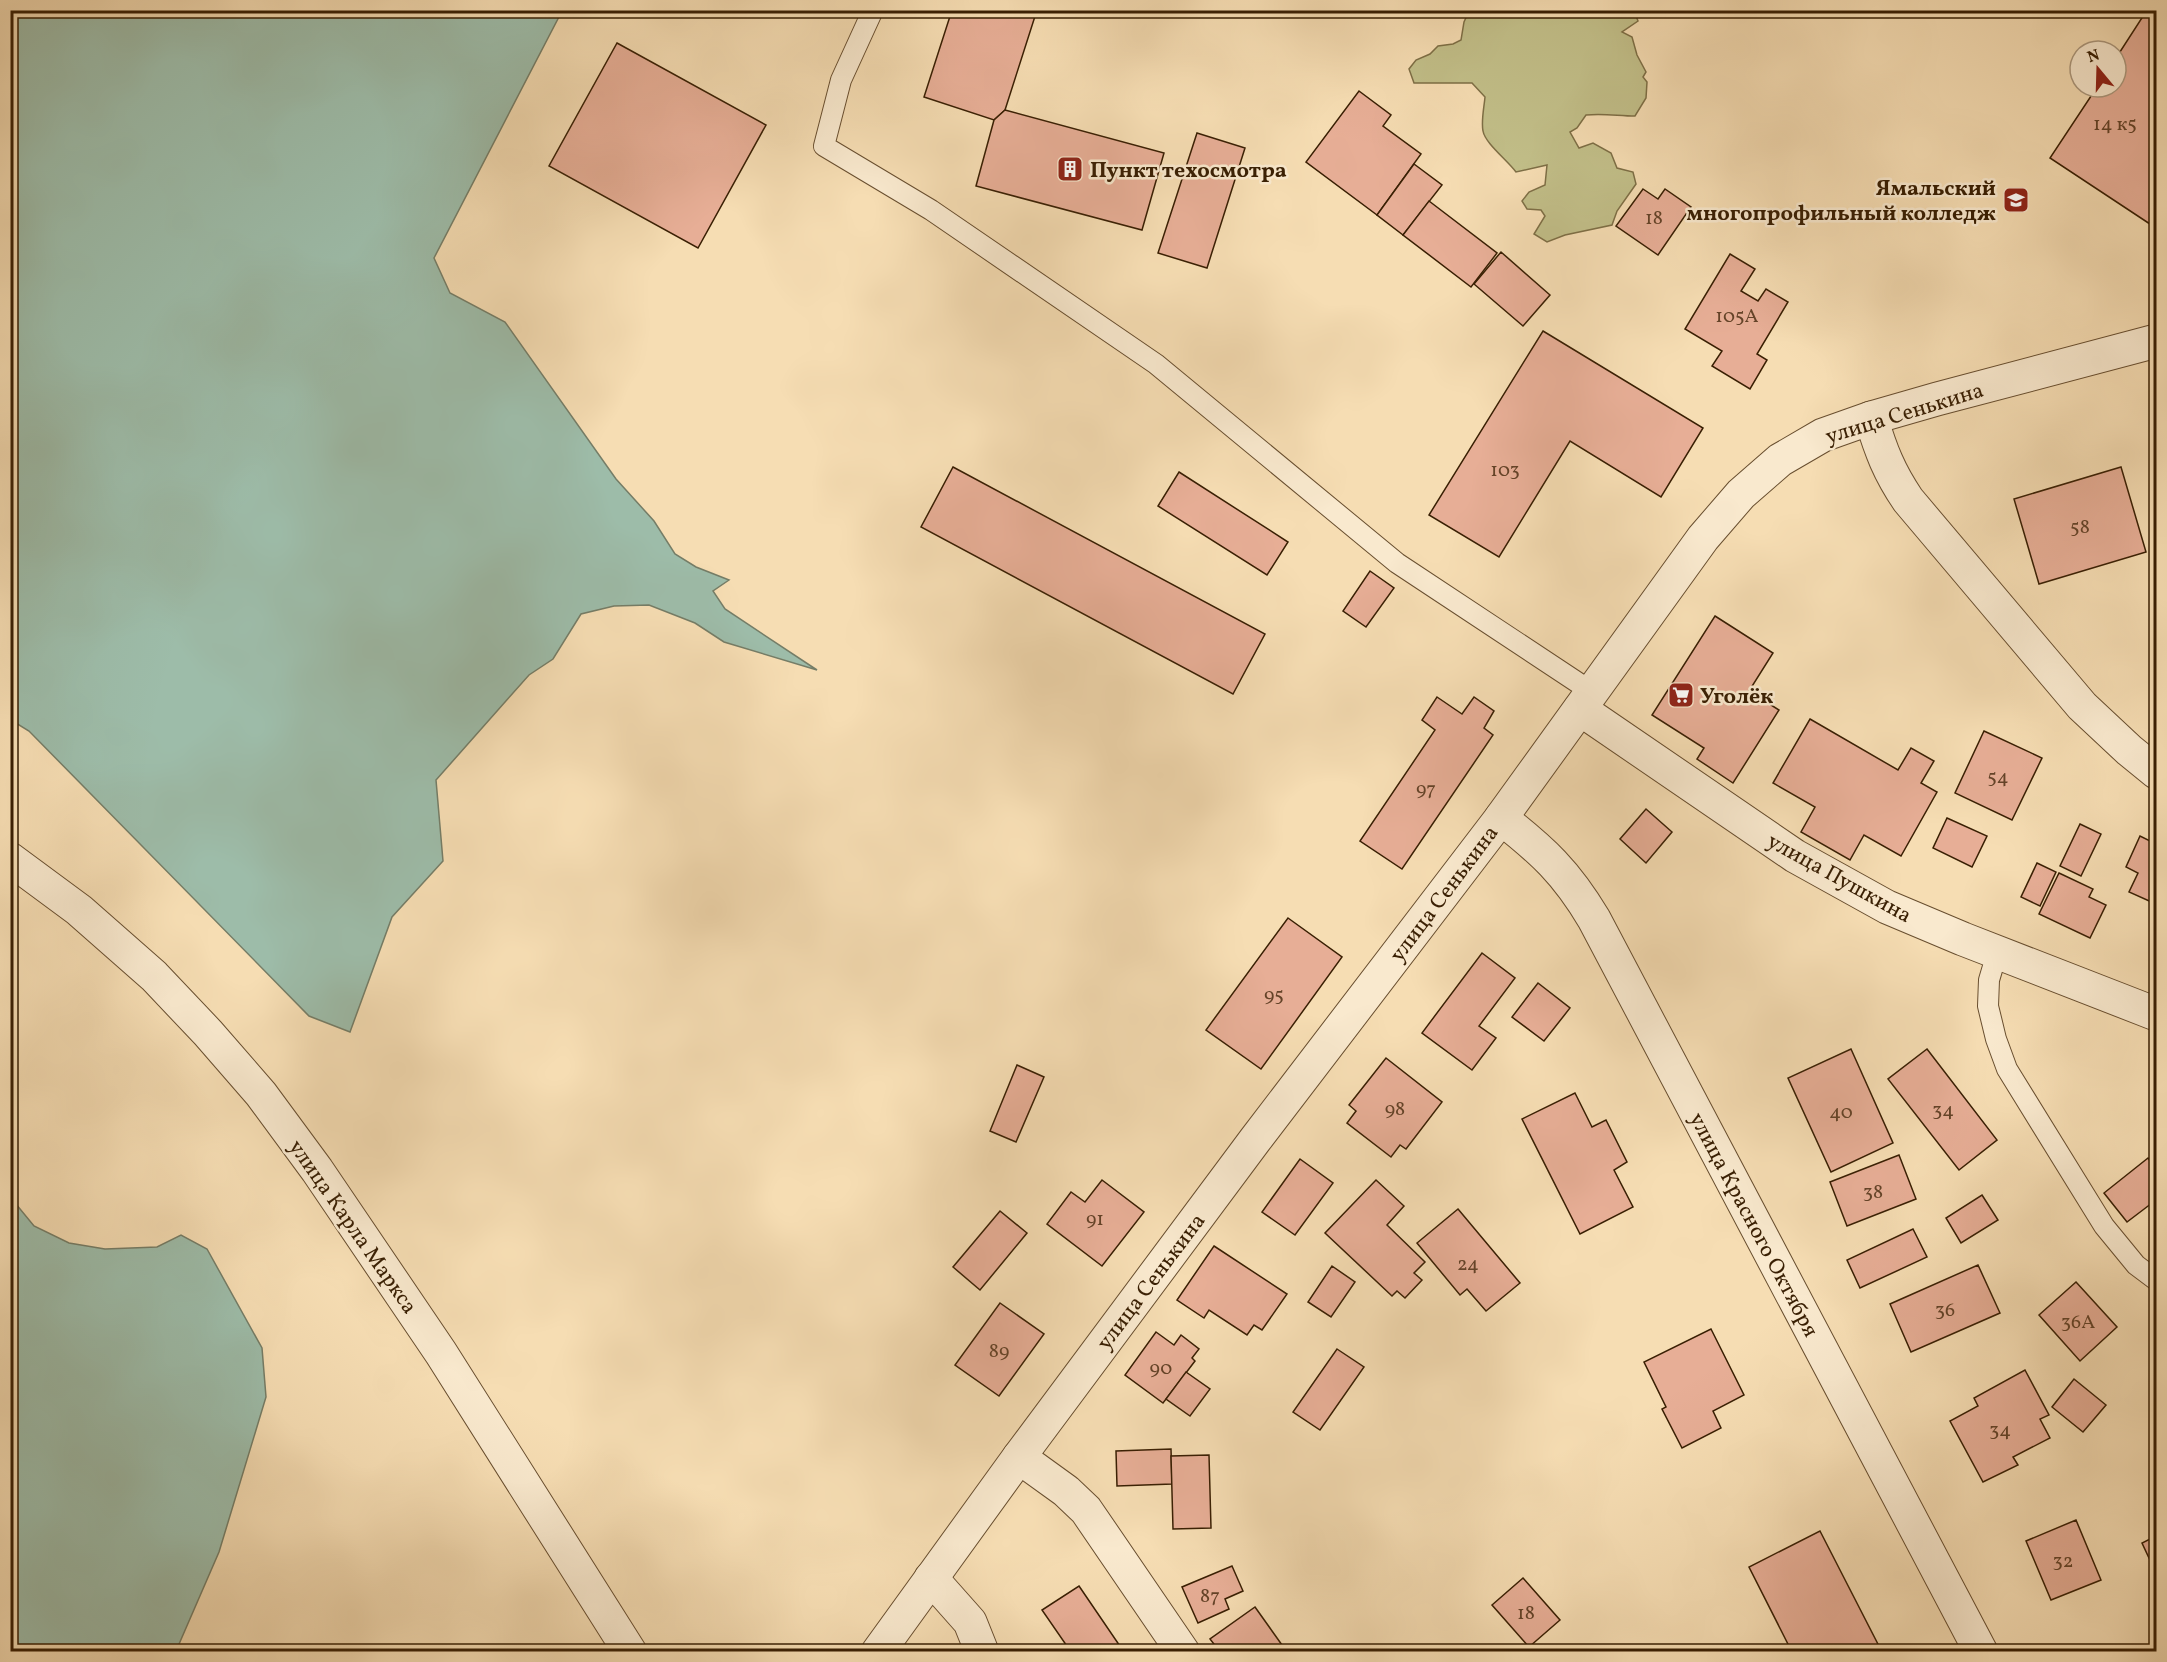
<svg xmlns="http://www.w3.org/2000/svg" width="2167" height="1662" font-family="Vollkorn,serif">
	<rect width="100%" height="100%" fill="#f6ddb3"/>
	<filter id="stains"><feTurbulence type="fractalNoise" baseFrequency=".00333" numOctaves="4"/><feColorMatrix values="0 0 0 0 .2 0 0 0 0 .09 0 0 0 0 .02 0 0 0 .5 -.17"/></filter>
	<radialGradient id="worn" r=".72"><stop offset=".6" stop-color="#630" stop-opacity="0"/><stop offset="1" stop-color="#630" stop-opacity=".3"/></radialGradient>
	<!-- green -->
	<path fill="#c2bf89" stroke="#7e6f46" stroke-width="1.5" d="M1469,11H1634L1638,21L1622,32L1632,37L1637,55L1646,72L1643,77L1647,82L1646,98L1635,116C1619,116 1603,113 1586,115L1577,128L1570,132L1579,148L1593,143L1611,153L1617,168L1633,172L1636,184L1617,211L1612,225L1565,235L1547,242L1534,234L1545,216L1541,210L1527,209L1522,201L1529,192L1545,185L1547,165L1516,172C1507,160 1485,143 1483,131C1481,121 1484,108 1485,97L1472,83H1414L1409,69L1416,60L1430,54L1438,46L1453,44L1461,40L1464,22Z"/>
	<!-- water -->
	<g fill="#9dbca9" stroke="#757d67" stroke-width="1.5">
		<polygon points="10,11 562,11 434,258 450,293 505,322 616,479 654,521 675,554 696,567 729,580 713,591 725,609 817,670 724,642 695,623 649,605 614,606 581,614 553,659 529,675 436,780 443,861 392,917 350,1032 309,1016 29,731 11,720"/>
		<polygon points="11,1198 34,1226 69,1243 105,1249 157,1247 181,1235 207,1249 262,1348 266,1397 219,1552 176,1651 11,1651"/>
	</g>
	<!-- building -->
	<g fill="#e7ae96" stroke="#391f03" stroke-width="1.5">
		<polygon points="952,10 1037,10 1005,110 994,120 924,97"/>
		<polygon points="2147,10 2156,10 2156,228 2050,158 2097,87 2116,87 2116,58"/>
		<polygon points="617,43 766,125 698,248 549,166"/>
		<polygon points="1359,91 1391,115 1383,126 1421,154 1377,215 1306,162"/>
		<polygon points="1005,110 1164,153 1142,230 976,186 994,120"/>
		<polygon points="1197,133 1245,148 1207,268 1158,253"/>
		<polygon points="1414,164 1442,185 1403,235 1377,215"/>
		<polygon points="1643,189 1658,199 1665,189 1691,207 1658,255 1616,226"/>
		<polygon points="1429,201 1497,253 1471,287 1403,235"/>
		<polygon points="1501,252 1550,295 1523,326 1474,284"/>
		<polygon points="1730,254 1755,269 1741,291 1758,301 1766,289 1788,302 1757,354 1767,360 1750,389 1712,366 1722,351 1685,329"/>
		<polygon points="1543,331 1703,428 1661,497 1570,441 1499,557 1429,515"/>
		<polygon points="953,467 1265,634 1233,694 921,527"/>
		<polygon points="2121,467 2146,552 2039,584 2014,499"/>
		<polygon points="1179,472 1288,542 1267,575 1158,506"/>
		<polygon points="1370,571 1394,588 1366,627 1343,611"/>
		<polygon points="1715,616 1773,653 1749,691 1779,710 1733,783 1697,759 1704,748 1652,715"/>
		<polygon points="1437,697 1462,714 1474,697 1494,711 1484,728 1493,735 1402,869 1360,841 1435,730 1422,720"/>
		<polygon points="1810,719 1898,770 1911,748 1934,761 1921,783 1937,792 1901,856 1864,835 1850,860 1801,832 1815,807 1773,783"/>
		<polygon points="1984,731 2042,758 2012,820 1955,793"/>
		<polygon points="1646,809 1672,832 1646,863 1620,839"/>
		<polygon points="1947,818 1987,836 1972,867 1933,848"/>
		<polygon points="2080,824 2101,834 2081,876 2060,866"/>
		<polygon points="2156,831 2156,904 2129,892 2138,873 2126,867 2140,836 2152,842"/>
		<polygon points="2037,863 2056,872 2040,906 2021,897"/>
		<polygon points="2059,873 2093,889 2089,897 2106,905 2090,938 2039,914"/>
		<polygon points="1288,918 1342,957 1261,1069 1206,1030"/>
		<polygon points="1482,953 1515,978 1479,1026 1496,1038 1472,1070 1422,1033"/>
		<polygon points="1538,983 1570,1008 1544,1041 1512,1017"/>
		<polygon points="1851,1049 1893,1143 1831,1172 1788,1078"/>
		<polygon points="1927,1049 1997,1140 1959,1170 1888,1079"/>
		<polygon points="1386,1058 1442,1102 1406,1149 1400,1145 1391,1157 1347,1123 1356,1111 1349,1105"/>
		<polygon points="1017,1065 1044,1077 1016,1142 990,1131"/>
		<polygon points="1575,1093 1592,1127 1606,1120 1627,1162 1614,1170 1633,1207 1580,1234 1522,1119"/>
		<polygon points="1899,1155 1916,1199 1847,1226 1830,1182"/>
		<polygon points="2148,1158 2156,1169 2156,1200 2127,1222 2104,1193"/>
		<polygon points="1300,1159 1333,1183 1295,1235 1262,1212"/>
		<polygon points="1102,1180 1144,1212 1102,1266 1047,1224 1071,1192 1085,1202"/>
		<polygon points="1376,1180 1404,1206 1387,1225 1425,1262 1414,1273 1422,1280 1405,1298 1397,1291 1392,1296 1325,1233"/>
		<polygon points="1982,1195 1998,1220 1961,1243 1946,1218"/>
		<polygon points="1458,1209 1520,1283 1486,1311 1467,1289 1460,1295 1417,1243"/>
		<polygon points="1000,1211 1027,1233 980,1290 953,1267"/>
		<polygon points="1913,1229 1927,1257 1860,1288 1847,1260"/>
		<polygon points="1214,1246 1287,1294 1262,1330 1254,1325 1247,1335 1209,1310 1204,1318 1177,1300"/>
		<polygon points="1978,1265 2000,1313 1911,1352 1890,1304"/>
		<polygon points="1332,1266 1355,1282 1331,1317 1308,1302"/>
		<polygon points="2076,1282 2117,1327 2080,1361 2039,1315"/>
		<polygon points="1000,1303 1044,1334 999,1396 955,1365"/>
		<polygon points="1711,1329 1744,1395 1713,1411 1721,1428 1682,1448 1662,1409 1666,1407 1644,1362"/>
		<polygon points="1156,1332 1174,1345 1181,1335 1199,1349 1192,1358 1195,1361 1163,1403 1125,1375"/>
		<polygon points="1337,1349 1364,1367 1320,1430 1293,1412"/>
		<polygon points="2025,1370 2049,1415 2040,1419 2050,1438 2013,1457 2018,1465 1983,1482 1950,1421 1978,1406 1974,1398"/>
		<polygon points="1186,1372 1210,1389 1190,1416 1166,1399"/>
		<polygon points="2074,1379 2106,1405 2083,1432 2052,1407"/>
		<polygon points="1171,1449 1172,1484 1117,1486 1116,1451"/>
		<polygon points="1209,1455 1211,1528 1173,1529 1171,1456"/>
		<polygon points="2076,1520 2101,1580 2051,1600 2026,1541"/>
		<polygon points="1820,1531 1882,1652 1792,1652 1749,1567"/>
		<polygon points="2156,1536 2156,1573 2142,1543"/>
		<polygon points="1232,1566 1243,1591 1225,1599 1229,1609 1198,1623 1182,1587"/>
		<polygon points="1523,1578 1560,1620 1529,1647 1492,1605"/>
		<polygon points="1079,1586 1124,1652 1071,1652 1042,1610"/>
		<polygon points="1255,1607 1287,1652 1220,1652 1210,1639"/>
	</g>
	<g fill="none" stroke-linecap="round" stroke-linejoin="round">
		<!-- service casing -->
		<g stroke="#684e2f" stroke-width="22">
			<g id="service">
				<polyline points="873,10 841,80 824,146 931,210 1156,364 1397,563 1592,692"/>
				<polyline points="1997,953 1989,980 1988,1006 1996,1039 2007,1069 2104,1226 2136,1265 2156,1280"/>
			</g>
		</g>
		<!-- minor casing -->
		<g stroke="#684e2f" stroke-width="35">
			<g id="minor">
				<path d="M1871,418C1881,451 1889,472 1908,500L2082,706L2129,750L2156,772"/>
				<polyline points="1580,709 1795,856 1887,907 1963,939 2156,1014"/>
				<path d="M1501,818C1543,851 1566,872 1594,919L1981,1652"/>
				<polyline points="1019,1457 1066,1491 1086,1510 1183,1652"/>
				<polyline points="931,1578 970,1622 982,1652"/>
				<polyline points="878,1652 1019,1457 1255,1140 1501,818 1703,538 1741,494 1780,460 1823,435 1871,418 1937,399 2156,341"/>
			</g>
		</g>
		<!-- tertiary casing -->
		<g stroke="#684e2f" stroke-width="35">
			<polyline id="tertiary" points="10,859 79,910 154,976 208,1033 261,1094 317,1170 441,1353 630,1652"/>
		</g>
		<!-- service -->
		<use href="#service" stroke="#f9e9ce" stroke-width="20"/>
		<!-- minor -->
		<use href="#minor" stroke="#f9e9ce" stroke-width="33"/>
		<!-- tertiary -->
		<use href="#tertiary" stroke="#f9e9ce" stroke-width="33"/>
	</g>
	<!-- icons -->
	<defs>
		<g id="building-square" transform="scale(1.35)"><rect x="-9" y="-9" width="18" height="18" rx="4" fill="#8f2418" stroke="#f9e9ce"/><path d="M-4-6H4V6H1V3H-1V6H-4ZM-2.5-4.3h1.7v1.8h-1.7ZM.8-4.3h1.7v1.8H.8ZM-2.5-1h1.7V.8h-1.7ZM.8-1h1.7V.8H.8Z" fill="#fff"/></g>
		<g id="university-square" transform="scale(1.35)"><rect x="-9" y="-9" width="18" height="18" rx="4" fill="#8f2418" stroke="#f9e9ce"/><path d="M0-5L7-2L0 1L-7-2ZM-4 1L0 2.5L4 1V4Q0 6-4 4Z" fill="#fff"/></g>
		<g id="supermarket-square" transform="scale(1.35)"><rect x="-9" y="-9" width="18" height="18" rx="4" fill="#8f2418" stroke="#f9e9ce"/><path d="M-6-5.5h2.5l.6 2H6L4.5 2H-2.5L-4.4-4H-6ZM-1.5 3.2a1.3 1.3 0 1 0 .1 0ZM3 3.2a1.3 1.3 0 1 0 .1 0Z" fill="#fff"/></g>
	</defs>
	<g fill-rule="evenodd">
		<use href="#building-square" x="1070" y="169"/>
		<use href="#university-square" x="2016" y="200"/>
		<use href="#supermarket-square" x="1681" y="695"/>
	</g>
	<g text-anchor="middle" stroke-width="5" stroke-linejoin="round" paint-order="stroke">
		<!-- number labels -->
		<g font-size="20" fill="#644328">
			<text x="2115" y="130">14 к5</text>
			<text x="1654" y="224">18</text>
			<text x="1737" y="322">105А</text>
			<text x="1505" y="476">103</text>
			<text x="2080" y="533">58</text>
			<text x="1998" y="783">54</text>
			<text x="1426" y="795">97</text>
			<text x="1274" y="1001">95</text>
			<text x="1395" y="1115">98</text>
			<text x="1943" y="1116">34</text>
			<text x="1841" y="1118">40</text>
			<text x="1873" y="1198">38</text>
			<text x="1095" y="1225">91</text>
			<text x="1468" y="1270">24</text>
			<text x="1945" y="1316">36</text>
			<text x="2078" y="1328">36А</text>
			<text x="999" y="1357">89</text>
			<text x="1161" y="1374">90</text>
			<text x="2000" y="1436">34</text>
			<text x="2063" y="1567">32</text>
			<text x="1210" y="1602">87</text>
			<text x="1526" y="1619">18</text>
		</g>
		<!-- poi labels -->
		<g font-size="22" font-weight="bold" fill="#391f03" stroke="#f9e9ce" text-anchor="start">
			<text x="1090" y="177">Пункт техосмотра</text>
			<text x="1996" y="195" text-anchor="end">Ямальский<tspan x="1996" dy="25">многопрофильный колледж</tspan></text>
			<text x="1700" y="703">Уголёк</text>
		</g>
		<!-- street labels -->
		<g font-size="22" fill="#391f03" stroke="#f9e9ce">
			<text transform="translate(1904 412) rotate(-17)" y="8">улица Сенькина</text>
			<text transform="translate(1840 877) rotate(29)" y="8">улица Пушкина</text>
			<text transform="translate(1443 893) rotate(-53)" y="8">улица Сенькина</text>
			<text transform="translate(1755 1224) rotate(62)" y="8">улица Красного Октября</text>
			<text transform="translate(354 1226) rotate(55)" y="8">улица Карла Маркса</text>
			<text transform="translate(1150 1281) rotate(-53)" y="8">улица Сенькина</text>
		</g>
	</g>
	<!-- margin -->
	<rect width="2167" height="1662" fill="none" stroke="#f6ddb3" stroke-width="36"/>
	<rect x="12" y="12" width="2143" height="1638" fill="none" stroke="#391f03" stroke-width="3"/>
	<rect x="18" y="18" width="2131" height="1626" fill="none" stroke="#391f03" stroke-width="1.5"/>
	<!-- north arrow -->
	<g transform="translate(2098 69) rotate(341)"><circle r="28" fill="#f9e9ce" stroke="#ac987d" stroke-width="1.5"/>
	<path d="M0-4.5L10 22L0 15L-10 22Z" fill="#8f2418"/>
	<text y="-9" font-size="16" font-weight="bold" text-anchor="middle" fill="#391f03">N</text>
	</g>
	<rect width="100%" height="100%" filter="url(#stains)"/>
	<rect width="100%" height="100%" fill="url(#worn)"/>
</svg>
